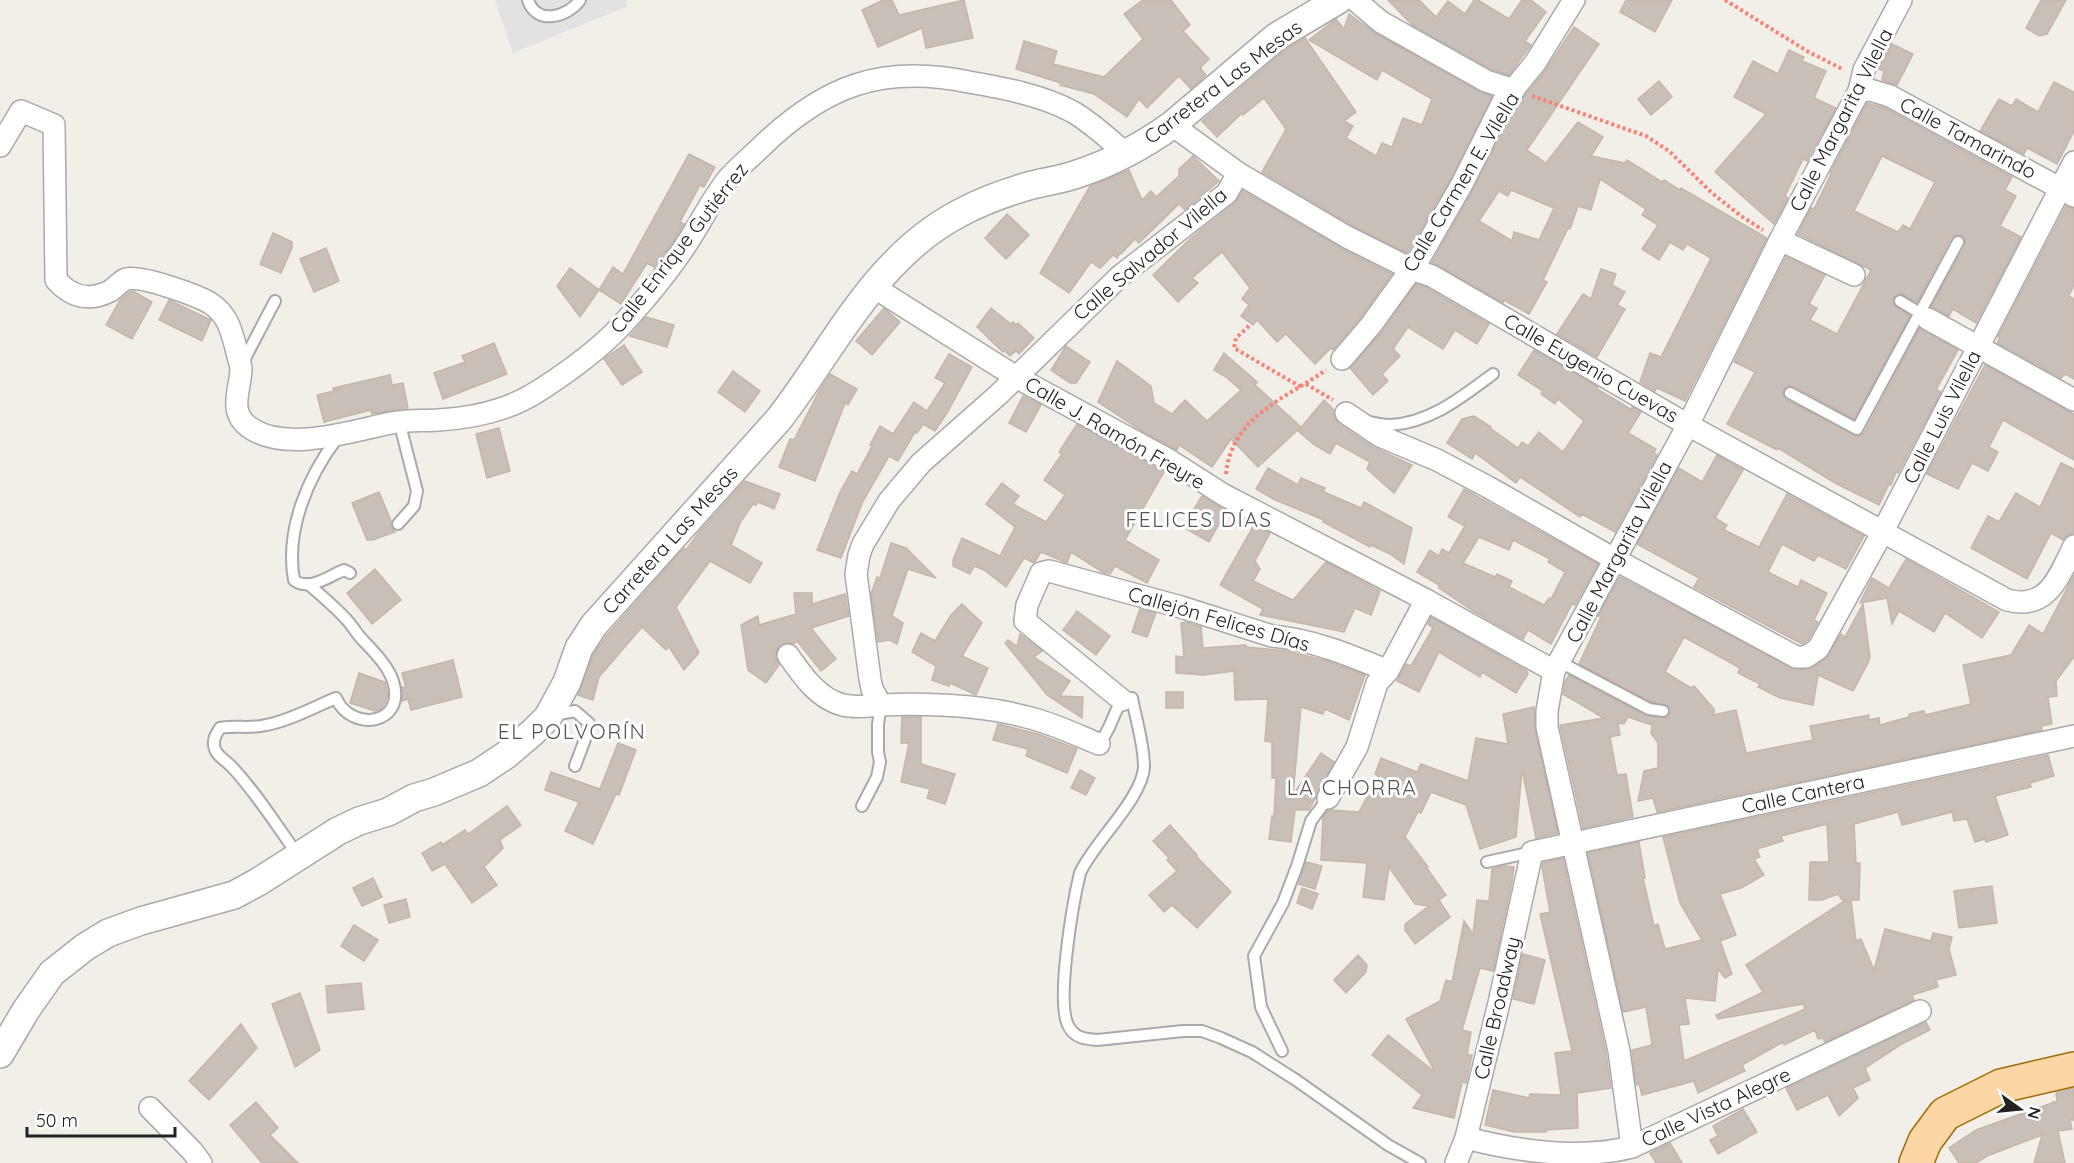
<svg xmlns="http://www.w3.org/2000/svg" width="2074" height="1163" font-family="Quicksand,sans-serif">
	<rect width="100%" height="100%" fill="#f2efe9"/>
	<!-- parking -->
	<polygon fill="#e2e2e2" points="495,0 626,0 628,6 513,53"/>
	<!-- building -->
	<g fill="#c7bfb8" stroke="#c4b6ab" stroke-width="1.5" fill-rule="evenodd">
		<polygon points="883,0 892,0 899,15 964,0 973,38 926,48 922,28 878,47 862,10"/>
		<polygon points="1143,0 1171,0 1190,25 1183,31 1209,59 1200,68 1206,75 1191,89 1179,76 1147,108 1139,99 1127,117 1094,94 1060,85 1061,83 1016,69 1024,41 1057,51 1053,64 1104,77 1143,39 1124,14"/>
		<polygon points="1388,0 1419,0 1436,17 1448,1 1465,14 1474,0 1478,0 1509,19 1522,0 1531,0 1546,12 1525,41 1531,45 1509,75 1491,69 1413,26"/>
		<polygon points="1626,0 1672,0 1655,32 1620,12"/>
		<polygon points="2041,0 2066,0 2047,34 2039,36 2026,28"/>
		<polygon points="1349,14 1375,33 1480,92 1492,96 1451,178 1407,253 1353,226 1262,172 1286,129 1264,98 1243,115 1242,113 1217,137 1202,121 1285,50 1305,38 1356,112 1344,121 1353,126 1346,138 1376,156 1382,143 1392,147 1403,118 1422,125 1432,99 1382,70 1377,80 1309,40 1336,19 1344,29"/>
		<path d="M1574,27L1599,44L1527,150L1546,163L1578,122L1603,137L1591,156L1625,163L1627,160L1662,182L1664,180L1680,190L1681,188L1767,238L1685,401L1657,388L1655,391L1640,382L1650,353L1661,357L1711,258L1687,244L1683,250L1670,242L1659,260L1642,249L1658,225L1642,215L1646,209L1600,179L1591,210L1578,206L1570,229L1568,228L1543,280L1547,282L1529,314L1504,300L1503,303L1432,262L1473,190L1514,109L1545,71ZM1511,190L1554,208L1539,240L1514,232L1512,241L1479,221L1499,191L1508,196Z"/>
		<polygon points="1892,44 1913,54 1897,85 1882,80 1884,71 1879,69"/>
		<polygon points="1789,50 1804,57 1802,61 1826,71 1814,98 1836,108 1807,161 1803,159 1785,196 1788,198 1774,224 1715,172 1766,114 1734,97 1753,61 1778,74"/>
		<polygon points="1659,81 1672,97 1651,115 1638,99"/>
		<polygon points="2054,82 2074,92 2074,131 2057,164 2027,148 2024,154 1980,131 1999,99 2012,106 2016,99 2038,112"/>
		<path d="M1867,103L1885,108L2012,177L2005,190L2016,196L2000,226L2021,237L1976,323L1953,309L1949,316L1931,307L1965,246V239L1961,235H1955L1951,238L1917,302L1901,294L1894,297V305L1910,316L1854,419L1794,386H1787L1783,390V396L1786,400L1858,436L1864,433L1920,328L1958,350L1936,390L1941,392L1898,473L1896,472L1891,485L1889,484L1879,505L1835,483L1778,448L1777,450L1727,424L1755,372L1734,362L1786,257L1825,275L1809,304L1817,308L1810,320L1837,334L1871,270L1798,234L1811,208L1814,209L1831,174L1830,173ZM1882,156L1935,182L1910,229L1903,225L1898,232L1854,211Z"/>
		<polygon points="689,154 715,167 704,187 700,185 680,222 684,224 673,242 654,267 647,263 621,304 599,290 613,267 623,274"/>
		<polygon points="1193,156 1219,181 1185,210 1179,204 1139,243 1135,239 1121,254 1120,253 1117,258 1113,255 1100,268 1091,262 1069,293 1040,273 1090,186 1129,170 1142,200 1151,191 1156,197 1179,176 1179,169"/>
		<polygon points="1243,191 1341,248 1392,274 1361,317 1333,350 1331,348 1315,364 1286,334 1277,342 1257,320 1253,325 1241,316 1249,305 1242,299 1250,288 1222,252 1192,278 1198,283 1178,302 1153,275 1192,237 1235,203"/>
		<polygon points="2066,206 2074,209 2074,285 2069,296 2074,299 2074,379 2065,374 2061,378 1997,343 2000,338 1998,337"/>
		<polygon points="1007,214 1029,235 1006,259 985,238"/>
		<polygon points="273,233 292,242 292,248 281,273 260,264"/>
		<polygon points="326,248 339,281 314,292 300,259"/>
		<polygon points="570,268 599,290 580,317 557,286"/>
		<polygon points="1601,269 1616,274 1612,285 1625,292 1617,305 1625,309 1597,357 1557,334 1583,294 1591,299"/>
		<polygon points="1416,284 1427,288 1489,324 1477,344 1455,330 1443,349 1408,327 1393,349 1400,356 1382,374 1388,381 1373,395 1350,368 1381,333"/>
		<polygon points="133,291 152,302 132,339 106,325 120,300 130,292"/>
		<polygon points="169,300 211,320 202,341 159,320"/>
		<polygon points="884,308 900,322 872,355 856,341"/>
		<polygon points="991,308 1011,324 1013,322 1016,325 1018,323 1034,338 1019,354 1016,351 1010,356 1005,351 1003,352 977,327"/>
		<polygon points="646,317 674,325 667,347 630,336"/>
		<polygon points="494,343 507,374 443,399 434,373 465,362 462,356"/>
		<polygon points="624,345 642,372 622,385 604,359"/>
		<polygon points="1066,346 1090,362 1076,383 1070,383 1051,370"/>
		<polygon points="1534,350 1598,387 1597,389 1632,410 1632,407 1641,412 1628,433 1656,449 1654,453 1657,455 1615,532 1582,514 1580,517 1520,477 1516,483 1475,453 1472,459 1447,443 1462,419 1474,416 1491,427 1490,428 1518,448 1522,442 1528,446 1539,432 1563,452 1584,421 1558,399 1555,404 1541,394 1543,391 1518,375"/>
		<polygon points="1224,353 1257,382 1255,385 1301,427 1258,467 1231,439 1212,467 1179,445 1177,450 1142,431 1098,402 1117,361 1151,386 1154,403 1172,414 1185,400 1207,421 1241,390 1226,377 1214,370"/>
		<polygon points="949,354 972,367 947,413 935,431 923,424 917,433 915,432 898,461 889,456 863,501 841,558 817,550 840,492 852,471 857,474 872,446 870,445 880,426 893,434 914,402 927,411 945,383 935,378"/>
		<polygon points="1985,365 2074,414 2074,460 2003,420 1989,447 1998,452 1988,471 1972,463 1958,489 1927,474"/>
		<polygon points="733,371 760,391 745,412 718,392"/>
		<polygon points="830,374 857,389 848,405 845,403 815,481 779,467 790,439 794,440 818,393"/>
		<polygon points="390,375 392,385 403,383 408,408 372,414 371,410 324,422 317,395 334,391 333,388"/>
		<polygon points="1023,396 1041,405 1026,432 1009,423"/>
		<polygon points="1324,400 1334,410 1334,418 1339,424 1373,447 1412,465 1394,493 1367,469 1370,462 1336,443 1330,454 1313,444 1298,431"/>
		<polygon points="1077,424 1164,472 1125,540 1159,560 1147,583 1115,566 1110,574 1104,573 1071,552 1067,563 1041,552 1034,563 1024,558 1006,587 984,570 974,566 970,574 953,566 953,560 962,538 1000,556 1015,527 986,504 1002,483 1019,496 1013,504 1046,522 1065,495 1044,480 1062,454 1059,452"/>
		<polygon points="499,428 510,471 487,478 476,434"/>
		<polygon points="1717,455 1743,470 1715,518 1727,525 1724,530 1759,547 1787,494 1864,536 1846,569 1818,555 1814,561 1782,544 1768,572 1798,587 1801,580 1827,593 1814,620 1818,622 1808,640 1802,644 1694,587 1699,578 1637,544 1679,468 1702,482"/>
		<polygon points="2061,463 2074,469 2074,533 2067,535 2063,540 2051,533 2027,579 1971,548 1988,516 1999,522 2016,493 2040,507"/>
		<polygon points="1268,468 1298,485 1301,478 1325,488 1324,492 1361,508 1364,502 1412,528 1404,564 1390,554 1371,545 1370,547 1323,522 1324,520 1273,499 1256,489"/>
		<polygon points="745,481 780,494 774,509 758,502 756,505 753,504 741,521 731,545 762,563 750,583 710,561 676,607 699,653 684,670 669,647 666,650 642,627 599,677 593,700 578,695 593,655 607,635 684,548 686,550 700,531"/>
		<path d="M1464,489L1598,564L1575,605L1572,604L1551,644L1528,630L1523,639L1475,612L1439,588V585L1417,572L1430,550L1439,556L1442,549L1449,553L1465,526L1448,517ZM1479,537L1509,550L1513,540L1550,559L1548,562L1565,572L1551,599L1549,598L1544,605L1509,587L1512,581L1497,574L1495,577L1463,563Z"/>
		<polygon points="379,492 391,521 391,527 395,532 373,540 367,540 352,503"/>
		<polygon points="1202,496 1226,511 1209,542 1183,527"/>
		<polygon points="1254,525 1270,533 1255,561 1260,569 1253,581 1293,600 1326,562 1380,591 1371,615 1355,608 1344,632 1260,615 1263,609 1220,585"/>
		<polygon points="891,543 906,548 936,578 908,569 892,616 903,623 897,644 890,640 878,642 871,594 877,577 880,578"/>
		<polygon points="1906,559 1999,612 1982,638 1945,613 1934,632 1899,611 1892,624 1887,598 1860,603 1872,578 1889,588"/>
		<polygon points="375,569 401,600 372,624 347,593"/>
		<polygon points="2074,575 2074,657 2056,681 2057,696 2048,697 2052,724 2041,726 2042,730 1657,812 1653,798 1638,801 1644,771 1658,768 1658,743 1651,733 1652,725 1628,717 1624,724 1618,723 1620,735 1610,737 1617,775 1626,774 1633,817 1583,828 1560,725 1604,718 1563,694 1565,682 1569,675 1646,716 1665,718 1670,713 1667,705 1651,702 1579,664 1601,617 1598,616 1620,577 1796,670 1812,668 1825,659 1841,634 1845,637 1863,604 1870,657 1868,663 1853,691 1818,675 1813,705 1780,698 1758,687 1760,684 1738,673 1740,668 1684,637 1665,672 1691,688 1694,686 1714,709 1714,715 1736,710 1746,753 1813,740 1810,726 1869,715 1868,720 1879,718 1880,725 1909,717 1909,714 1924,711 1925,715 1971,704 1963,665 2011,655 2029,625 2043,634"/>
		<polygon points="794,593 812,593 812,604 845,594 849,616 811,628 836,659 821,671 797,641 794,644 786,642 777,649 775,657 779,665 766,683 748,670 741,625 758,616 759,625 796,614"/>
		<polygon points="962,604 982,623 962,656 988,668 976,695 950,683 949,686 932,680 936,666 912,652 921,633 935,641 951,615"/>
		<polygon points="1140,609 1156,613 1147,637 1132,632"/>
		<polygon points="1077,611 1110,636 1096,655 1063,630"/>
		<polygon points="1431,617 1527,671 1528,674 1516,693 1482,672 1480,677 1439,652 1419,692 1397,681 1406,664 1411,666 1433,628 1428,624"/>
		<polygon points="1186,622 1201,627 1203,648 1246,645 1246,647 1287,651 1327,661 1365,675 1349,720 1325,709 1323,714 1301,707 1293,795 1321,753 1334,762 1309,810 1295,810 1291,842 1269,839 1272,816 1274,816 1276,778 1272,778 1272,742 1265,741 1268,699 1235,700 1234,671 1204,675 1176,673 1176,656 1184,657 1181,623"/>
		<polygon points="1020,634 1042,651 1034,657 1070,681 1060,696 1083,697 1082,718 1047,695 1005,643 1008,640 1017,646"/>
		<polygon points="453,660 462,697 411,710 408,699 402,701 401,687 406,688 402,673"/>
		<polygon points="359,673 385,682 388,695 385,703 381,709 375,711 350,703"/>
		<rect x="1166" y="692" width="17" height="16"/>
		<polygon points="1534,707 1535,730 1558,833 1536,838 1522,770 1516,837 1480,849 1466,805 1431,792 1421,813 1418,812 1405,837 1428,867 1426,867 1446,895 1439,900 1450,917 1415,944 1405,930 1405,924 1429,906 1415,904 1389,867 1384,900 1363,897 1367,863 1321,860 1323,817 1328,811 1331,810 1359,812 1378,776 1375,774 1381,758 1417,772 1421,764 1468,781 1476,738 1508,744 1503,714"/>
		<polygon points="902,717 921,717 921,764 955,774 945,804 927,798 930,789 901,782 909,743 901,743"/>
		<polygon points="998,724 1038,734 1077,749 1067,773 1026,756 1028,749 993,740"/>
		<polygon points="618,743 636,750 619,795 616,794 593,844 565,831 579,802 545,790 551,772 600,789"/>
		<path d="M2048,755L2054,776L2030,783L2031,787L1995,796L2008,835L1986,842L1985,839L1975,842L1967,819L1954,821L1952,812L1902,825L1898,812L1854,824L1856,863H1860L1859,900H1851L1856,941L1861,939L1874,970L1885,929L1931,941L1933,933L1952,937L1949,949L1956,975L1936,980L1938,987L1912,995L1914,1000L1825,1042L1823,1038L1818,1039L1815,1030L1784,1045L1783,1042L1742,1065L1745,1071L1698,1093L1694,1081L1642,1095L1639,1084L1636,1085L1632,1050L1652,1045L1646,1007L1623,1012L1588,853L1639,842L1645,878H1643L1654,926L1658,924L1665,949L1702,940L1680,903L1663,837ZM1827,824L1829,862H1810L1809,900H1822L1838,894L1842,900H1846L1746,965L1763,992L1716,1015L1718,1019L1803,1004L1805,1009L1684,1061L1679,1025L1689,1024L1685,998L1715,1001L1718,969L1725,978L1732,974L1720,941L1736,935L1720,894L1741,888L1764,875L1754,859L1760,857L1757,849L1783,841L1781,836Z"/>
		<polygon points="1080,770 1095,778 1086,795 1071,788"/>
		<polygon points="507,806 521,825 500,840 503,848 484,867 497,885 472,903 445,864 432,871 422,853 441,842 442,845 465,830 468,834"/>
		<polygon points="1170,825 1197,855 1196,856 1231,892 1197,928 1172,905 1164,912 1149,895 1177,871 1167,860 1169,858 1153,841"/>
		<polygon points="1563,858 1606,1053 1611,1088 1577,1093 1578,1128 1546,1130 1546,1132 1514,1132 1485,1125 1493,1090 1529,1098 1530,1094 1561,1095 1555,1053 1572,1051 1540,914 1550,912 1542,867 1543,863"/>
		<polygon points="1306,862 1322,866 1315,889 1299,884"/>
		<polygon points="1504,866 1514,867 1512,882 1493,971 1480,968 1462,1030 1471,1032 1467,1055 1472,1055 1466,1083 1462,1082 1454,1118 1413,1108 1422,1095 1372,1055 1388,1035 1435,1072 1406,1019 1440,1001 1446,980 1452,982 1464,921 1473,934 1477,900 1489,901 1492,869"/>
		<polygon points="373,878 382,897 362,906 353,888"/>
		<polygon points="1992,886 1997,923 1959,928 1954,891"/>
		<polygon points="1302,888 1318,894 1312,909 1297,903"/>
		<polygon points="406,899 410,917 389,923 384,905"/>
		<polygon points="354,925 378,940 364,961 341,946"/>
		<polygon points="1523,954 1545,960 1534,1004 1513,999"/>
		<polygon points="1358,955 1367,965 1366,972 1346,993 1334,980"/>
		<polygon points="361,983 364,1009 328,1013 326,986"/>
		<polygon points="300,993 320,1050 295,1067 272,1004"/>
		<polygon points="1926,1022 1930,1030 1900,1045 1865,1068 1870,1080 1853,1088 1858,1098 1839,1116 1828,1095 1797,1110 1786,1088"/>
		<polygon points="241,1024 257,1048 209,1100 189,1081"/>
		<polygon points="2074,1088 2074,1120 2070,1120 2072,1129 2058,1131 2065,1163 2034,1163 2042,1135 1987,1156 1976,1163 1959,1163 1949,1148 1976,1130 2052,1103 2053,1101 2053,1103 2057,1101 2056,1093"/>
		<polygon points="256,1102 278,1128 270,1135 298,1163 262,1163 230,1125"/>
		<polygon points="1743,1109 1757,1132 1718,1154 1710,1140 1718,1136 1713,1126"/>
		<polygon points="1670,1143 1682,1163 1656,1163 1650,1153"/>
	</g>
	<g fill="none" stroke-linecap="round" stroke-linejoin="round">
		<!-- service casing -->
		<g stroke="#a9a9a9" stroke-width="14">
			<g id="service">
				<path d="M528,0C536,26 568,17 580,0"/>
				<polyline points="1900,301 1923,315"/>
				<polyline points="242,364 275,301"/>
				<polyline points="1790,393 1857,429 1958,242"/>
				<path d="M1366,421C1374,423 1382,425 1390,425C1430,423 1462,397 1493,374"/>
				<path d="M338,437C308,476 285,530 294,580C309,592 329,576 344,570L350,573"/>
				<polyline points="398,524 414,506 417,491 399,421"/>
				<polyline points="1560,662 1649,709 1663,711"/>
				<polyline points="554,715 575,711 589,723 587,734 575,766"/>
				<path d="M1099,744C1111,729 1112,716 1122,700L1132,698C1136,720 1144,744 1144,767C1142,799 1094,842 1080,873C1073,902 1055,1005 1069,1027C1075,1038 1085,1039 1097,1040L1183,1031H1202L1221,1038L1252,1052L1296,1080L1388,1145L1420,1163"/>
				<polyline points="862,806 877,777 880,762 878,752 878,724 881,705"/>
				<path d="M298,855C276,825 256,792 231,766C224,759 215,755 214,745C213,738 217,733 220,728C236,725 250,729 266,725C289,721 314,707 336,698C351,733 407,725 393,681C387,664 372,650 360,637C355,631 351,624 346,619C334,606 321,595 308,584"/>
				<polyline points="1487,862 1532,852"/>
				<polyline points="1282,1051 1261,1007 1254,956 1283,903 1297,866 1311,821 1328,798"/>
			</g>
		</g>
		<!-- minor casing -->
		<g stroke="#a9a9a9" stroke-width="24">
			<g id="minor">
				<polyline points="1355,0 1381,22 1486,81 1514,90"/>
				<polyline points="1859,91 1870,90 1890,96 2074,196"/>
				<path d="M1172,125L1238,173L1347,237L1411,269L1432,276L1688,425L2007,600C2048,611 2059,576 2074,546"/>
				<path d="M0,146L21,111L54,125L56,280C71,297 89,302 110,291C115,288 121,281 126,279C141,275 196,295 210,303C227,314 231,329 236,348C237,354 240,362 241,368C241,390 226,413 252,429C288,452 352,431 391,423C406,420 422,421 438,420C474,418 510,410 540,390C568,372 597,351 620,327C645,300 671,269 691,237C703,218 713,198 727,180C737,168 750,158 761,147C824,86 881,64 969,82C1003,88 1042,95 1073,112C1092,123 1109,139 1126,154"/>
				<polyline points="1780,240 1854,275"/>
				<polyline points="872,286 1016,377 1169,460 1224,495 1426,600 1554,671"/>
				<polyline points="1928,319 2074,400"/>
				<polyline points="1342,359 1371,325 1420,257 1462,184 1503,102 1535,63 1574,0"/>
				<polyline points="1346,413 1380,436 1437,460 1488,487 1616,560 1796,657 1806,657 1818,649 1882,533 2074,162"/>
				<path d="M788,655C802,675 818,699 843,705C855,708 869,706 881,705"/>
				<path d="M1122,700L1025,621L1027,605L1041,573L1049,571L1181,607L1272,636C1311,639 1352,656 1388,671"/>
				<path d="M1099,744C1077,735 1056,725 1034,719C985,705 931,703 881,705L872,689L870,679L856,574L859,555L863,544L889,501L921,463L998,395L1120,276L1227,193L1238,173"/>
				<polyline points="1328,798 1357,747 1377,683 1388,671 1426,600"/>
				<polyline points="150,1108 193,1152 201,1163"/>
				<path d="M1466,1138C1517,1151 1580,1160 1632,1147L1920,1011"/>
				<polyline points="1632,1147 1619,1051 1547,727 1547,711 1554,671 1688,425 1780,240 1859,91 1864,70 1901,0"/>
				<polyline points="1456,1163 1466,1138 1499,1003 1532,852 2074,736"/>
			</g>
		</g>
		<!-- tertiary casing -->
		<g stroke="#a9a9a9" stroke-width="30">
			<path id="tertiary" d="M0,1054L26,1010L52,973L85,947L108,933L141,921L234,895L258,882L338,831L359,821L388,812L414,798L434,792L479,773L506,755L533,732L548,717L567,682L579,648L594,625L779,419C835,347 875,257 960,213C982,201 1007,192 1032,185C1048,181 1065,179 1080,173C1113,162 1144,145 1172,125L1276,37L1338,0"/>
		</g>
		<!-- primary casing -->
		<g stroke="#a06b00" stroke-width="36">
			<polyline id="primary" points="1916,1163 1925,1141 1945,1114 2001,1086 2074,1069"/>
		</g>
		<!-- path -->
		<g stroke="#fa8072" stroke-width="4" stroke-dasharray="3 3" stroke-linecap="butt">
			<polyline points="1725,0 1807,51 1844,70"/>
			<polyline points="1532,96 1646,136 1669,151 1712,193 1741,216 1763,230"/>
			<polyline points="1249,326 1236,338 1234,348 1301,387"/>
			<polyline points="1306,384 1333,400"/>
			<path d="M1226,474C1232,416 1285,399 1326,370"/>
		</g>
		<!-- service -->
		<use href="#service" stroke="#fff" stroke-width="10"/>
		<!-- minor -->
		<use href="#minor" stroke="#fff" stroke-width="21"/>
		<!-- tertiary -->
		<use href="#tertiary" stroke="#fff" stroke-width="27"/>
		<!-- primary -->
		<use href="#primary" stroke="#fcd6a4" stroke-width="33"/>
	</g>
	<g text-anchor="middle" stroke-width="6" stroke-linejoin="round" paint-order="stroke">
		<!-- street labels -->
		<g font-size="20" fill="#222" stroke="#fff">
			<text transform="translate(1223 82) rotate(-37)" y="7">Carretera Las Mesas</text>
			<text transform="translate(1841 120) rotate(-63)" y="7">Calle Margarita Vilella</text>
			<text transform="translate(1968 138) rotate(28)" y="7">Calle Tamarindo</text>
			<text transform="translate(1461 182) rotate(-59)" y="7">Calle Carmen E. Vilella</text>
			<text transform="translate(679 248) rotate(-52)" y="7">Calle Enrique Gutiérrez</text>
			<text transform="translate(1150 254) rotate(-40)" y="7">Calle Salvador Vilella</text>
			<text transform="translate(1591 368) rotate(30)" y="7">Calle Eugenio Cuevas</text>
			<text transform="translate(1942 417) rotate(-63)" y="7">Calle Luis Vilella</text>
			<text transform="translate(1115 433) rotate(30)" y="7">Calle J. Ramón Freyre</text>
			<text transform="translate(670 540) rotate(-48)" y="7">Carretera Las Mesas</text>
			<text transform="translate(1619 552) rotate(-62)" y="7">Calle Margarita Vilella</text>
			<text transform="translate(1219 619) rotate(16)" y="7">Callejón Felices Días</text>
			<text transform="translate(1803 794) rotate(-12)" y="7">Calle Cantera</text>
			<text transform="translate(1497 1008) rotate(-77)" y="7">Calle Broadway</text>
			<text transform="translate(1716 1107) rotate(-25)" y="7">Calle Vista Alegre</text>
		</g>
		<!-- neighbourhood labels -->
		<g font-size="21" letter-spacing="1.5" fill="#555" stroke="#fff">
			<text x="1199" y="527">FELICES DÍAS</text>
			<text x="572" y="739">EL POLVORÍN</text>
			<text x="1352" y="795">LA CHORRA</text>
		</g>
	</g>
	<!-- north arrow -->
	<g transform="translate(2020 1109) rotate(105)" stroke="#ffffff" stroke-width="4.5" paint-order="stroke">
	<path d="M0-4.5L10 22L0 15L-10 22Z" fill="#222222"/>
	<text y="-9" font-size="16" font-weight="bold" text-anchor="middle" fill="#222222">N</text>
	</g>
	<!-- scale -->
	<path d="M27 1127v9h148v-9" fill="none" stroke="#222222" stroke-width="3"/>
	<text x="36" y="1127" font-size="18" fill="#222222" stroke="#ffffff" stroke-width="4.5" paint-order="stroke">50 m</text>
</svg>
